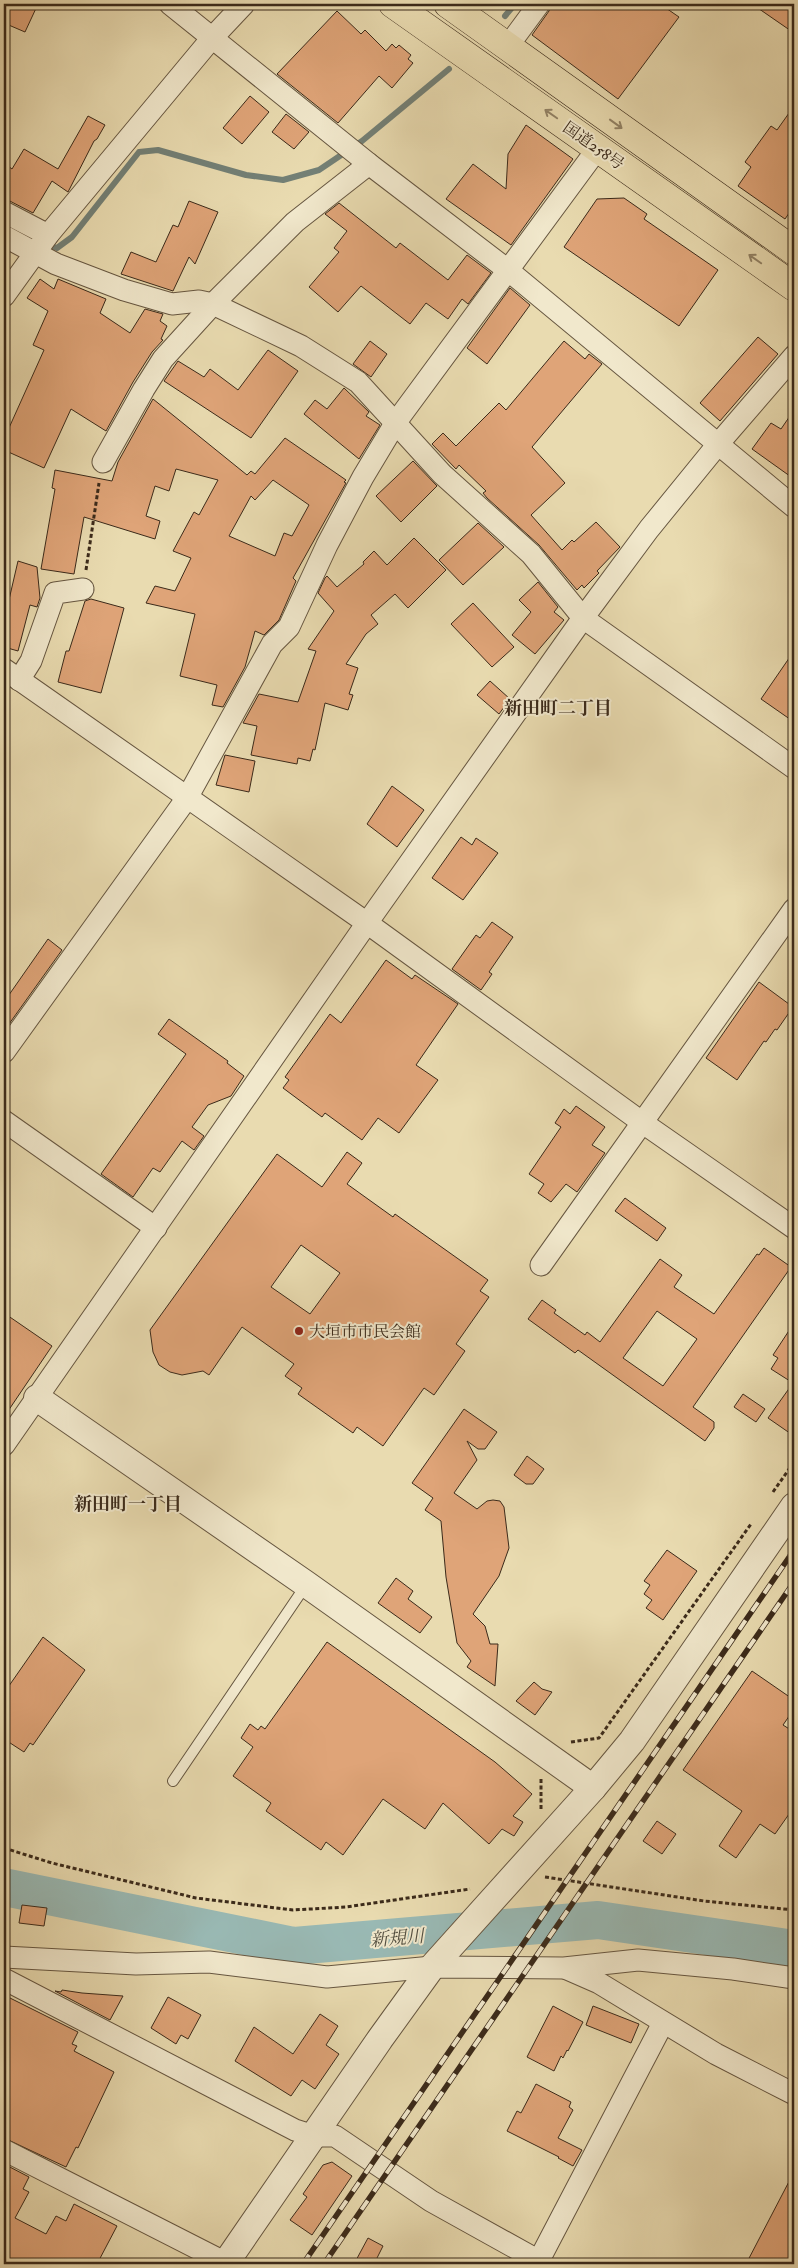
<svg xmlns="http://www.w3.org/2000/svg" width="798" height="2268" font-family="'IM FELL Double Pica','Noto Serif JP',serif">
	<rect width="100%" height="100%" fill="#e9dbb0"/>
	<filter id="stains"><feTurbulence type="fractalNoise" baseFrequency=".004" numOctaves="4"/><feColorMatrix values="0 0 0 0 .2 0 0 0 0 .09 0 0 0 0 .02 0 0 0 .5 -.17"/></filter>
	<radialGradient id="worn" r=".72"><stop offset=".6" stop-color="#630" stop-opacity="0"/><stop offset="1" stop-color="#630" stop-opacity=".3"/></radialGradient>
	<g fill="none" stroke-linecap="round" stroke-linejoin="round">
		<!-- stream -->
		<g stroke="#738076" stroke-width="6">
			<polyline points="505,16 515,4"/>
			<polyline points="4,224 37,240"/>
			<polyline points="46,244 57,248 72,237 139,152 158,150 246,175 283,180 319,170 362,141 449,69"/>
		</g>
		<!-- river -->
		<polyline stroke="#99b9b4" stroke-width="38" points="4,1887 294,1946 598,1920 794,1949"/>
	</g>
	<!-- building -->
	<g fill="#dfa478" stroke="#3b2a1a" fill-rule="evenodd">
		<polygon points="4,4 38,4 25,32 4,23"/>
		<polygon points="551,4 660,4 679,17 618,99 532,35 549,11"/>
		<polygon points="752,4 794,4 794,33"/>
		<polygon points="337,11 361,34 365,30 386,51 392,44 396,48 399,45 411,55 408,59 413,63 392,88 379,76 338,123 277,74"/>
		<polygon points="250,96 269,112 242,144 223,128"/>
		<polygon points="794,106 794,206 785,219 738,186 751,167 745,162 771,126 777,130"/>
		<polygon points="286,114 309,132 294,149 272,132"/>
		<polygon points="88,116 105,125 97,139 94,141 68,192 52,181 33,213 4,198 4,163 12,169 24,149 58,169"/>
		<polygon points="526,125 573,159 511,245 446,199 473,164 506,189 508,154"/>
		<polygon points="624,198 647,214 644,219 718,270 679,326 564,247 597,199"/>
		<polygon points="189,201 218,212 195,264 189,257 173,291 121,274 131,252 156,262 173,225 178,227"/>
		<polygon points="339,203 396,248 400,243 448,280 467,255 491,273 468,304 462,299 448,319 426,303 410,324 361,286 338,312 309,287 339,252 334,248 347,231 325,214"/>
		<polygon points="40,279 54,289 58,279 106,299 100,313 130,333 145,309 163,314 160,321 167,326 161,339 163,340 152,352 133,382 106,431 71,409 44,468 4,450 4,439 44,350 33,345 48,311 27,298"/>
		<polygon points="510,288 530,305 487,364 467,348"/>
		<polygon points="758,337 778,354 720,421 700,403"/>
		<polygon points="370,341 387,354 371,377 353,364"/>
		<polygon points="564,341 585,359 589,354 602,364 532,447 565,483 531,515 562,550 572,540 574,542 596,522 620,547 597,571 599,573 584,588 582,585 577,590 539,545 487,498 483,493 486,491 459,465 456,469 432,444 443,433 456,446 499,403 506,410"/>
		<polygon points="268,350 298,371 251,438 164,381 178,361 204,377 210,369 238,390"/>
		<polygon points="344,388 369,412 366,416 380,425 359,459 304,414 315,400 327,409"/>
		<path d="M153,399L247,475L251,471L255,474L285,438L346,480L344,482L346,483L293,578L296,581L279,620L264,635L255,631L245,667L223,707L212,705L217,685L180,676L195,614L146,603L155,586L175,591L191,558L173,551L194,512L199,515L218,480L176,469L169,491L155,486L146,516L160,521L155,539L84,517L74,574L41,569L55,489L52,488L55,470L112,481L118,462ZM273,480L309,505L292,536L284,533L275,556L229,536L251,496L255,500Z"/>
		<polygon points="794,410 794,479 752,449 771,423 781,429"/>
		<polygon points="413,461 437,486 401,522 376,496"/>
		<polygon points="478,523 504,547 463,585 439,560"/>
		<polygon points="414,538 446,570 408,608 395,594 371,615 378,624 366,634 346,664 358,668 349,694 353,695 348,710 325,703 315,750 313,749 310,761 298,758 297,764 251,755 257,726 243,723 259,694 298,702 316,651 308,649 334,611 318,593 325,578 327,576 337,587 364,564 363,562 374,551 387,565"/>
		<polygon points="18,561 37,567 40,598 37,607 30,605 18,651 4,647 4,603 8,604"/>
		<polygon points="538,582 558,607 554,612 564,620 535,654 512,635 531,612 519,600"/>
		<polygon points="91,599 124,608 101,693 58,682 66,651 69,651 85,601"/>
		<polygon points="473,603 514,647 492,667 451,624"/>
		<polygon points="794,651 794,722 761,699"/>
		<polygon points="490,681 510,699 499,714 477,695"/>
		<polygon points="225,755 255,761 249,792 216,785"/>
		<polygon points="392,786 424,810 397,847 367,824"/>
		<polygon points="461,837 472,845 476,838 498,853 463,900 432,878"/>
		<polygon points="492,922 513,937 489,972 492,974 481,990 452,969 476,935 480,938"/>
		<polygon points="48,939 62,950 4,1031 4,1002"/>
		<polygon points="386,960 412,979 415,975 458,1004 416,1065 438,1080 399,1133 378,1118 362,1140 325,1113 322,1117 283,1088 289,1080 285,1077 330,1014 341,1023"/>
		<polygon points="759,982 793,1007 777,1030 775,1029 766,1042 764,1041 737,1080 706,1058"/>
		<polygon points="169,1019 228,1061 227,1063 244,1076 231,1096 208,1105 192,1127 204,1136 194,1150 182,1141 160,1172 153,1168 133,1197 101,1174 186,1054 158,1034"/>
		<polygon points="576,1106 605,1127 592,1145 605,1153 577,1192 566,1184 551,1202 538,1193 544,1184 529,1174 561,1127 555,1123 564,1109 570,1114"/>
		<path d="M347,1152L362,1163L347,1184L393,1217L395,1214L488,1280L480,1291L489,1297L456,1344L465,1351L434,1395L424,1388L383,1446L357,1427L353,1433L298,1394L302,1388L285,1376L294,1364L242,1327L209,1375L203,1371L182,1375L170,1372L159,1365L153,1352L150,1330L277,1154L322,1187ZM301,1245L340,1273L310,1314L271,1287Z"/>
		<polygon points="625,1198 666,1228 657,1241 615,1211"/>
		<path d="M764,1248L791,1267L693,1407L714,1422V1428L705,1441L578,1350L575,1353L528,1319L542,1300L556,1310L554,1313L585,1335L587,1332L600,1342L660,1259L682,1275L674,1287L714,1314L757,1254L759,1255ZM657,1311L697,1339L663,1386L623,1358Z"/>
		<polygon points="4,1313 52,1346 4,1417"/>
		<polygon points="794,1323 794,1436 768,1418 793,1383 771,1369 778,1358 773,1355"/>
		<polygon points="743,1394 765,1409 756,1422 734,1407"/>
		<polygon points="464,1409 497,1432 485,1449 478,1449 467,1441 477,1460 454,1493 477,1509 487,1501 493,1500 500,1501 504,1507 509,1548 499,1576 473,1614 485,1626 490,1644 498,1644 495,1686 467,1667 471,1661 457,1643 446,1577 441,1521 425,1510 433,1498 412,1483"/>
		<polygon points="527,1456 544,1469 533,1484 526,1484 514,1475"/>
		<polygon points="667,1550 697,1571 663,1620 646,1608 652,1600 644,1594 650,1585 644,1581"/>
		<polygon points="396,1578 413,1591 408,1599 432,1617 420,1633 378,1603"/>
		<polygon points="43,1637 85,1670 33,1745 30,1743 24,1752 4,1739 4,1693"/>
		<polygon points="327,1642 495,1762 532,1794 513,1816 523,1822 514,1836 502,1829 489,1844 443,1803 425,1829 383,1799 343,1855 326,1842 321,1850 266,1811 271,1803 233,1776 253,1747 241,1738 250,1724 258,1730 261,1726 265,1729"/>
		<polygon points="752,1671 794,1700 794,1709 783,1725 794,1732 794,1807 775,1834 760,1824 736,1858 719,1846 742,1811 683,1770"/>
		<polygon points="534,1682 542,1689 552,1692 535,1715 516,1701"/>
		<polygon points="657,1821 676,1834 662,1854 643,1841"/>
		<polygon points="22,1905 47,1908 44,1926 19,1923"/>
		<polygon points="62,1990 82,1993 123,1996 110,2020 55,1991 61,1992"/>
		<polygon points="4,1995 78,2032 72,2044 77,2046 74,2051 114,2072 78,2148 76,2147 66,2167 4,2138"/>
		<polygon points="168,1997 201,2015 188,2039 181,2035 176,2044 151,2028"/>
		<polygon points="553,2006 583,2022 568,2051 567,2050 563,2058 561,2056 554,2071 527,2057"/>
		<polygon points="593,2006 639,2024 631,2043 586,2025"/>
		<polygon points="320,2014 338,2026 326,2045 339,2054 315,2089 302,2080 291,2096 235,2061 254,2027 293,2054"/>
		<polygon points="536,2084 571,2102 569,2107 573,2110 558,2138 582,2150 573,2166 558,2158 559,2157 507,2131 517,2111 521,2113"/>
		<polygon points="332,2162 352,2176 312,2235 290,2220 307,2197 303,2194 323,2165"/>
		<polygon points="4,2164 29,2177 23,2189 29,2192 15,2218 46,2234 56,2216 66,2221 74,2204 117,2226 97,2264 4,2264"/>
		<polygon points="794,2172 794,2264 746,2264"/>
		<polygon points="368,2238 383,2246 374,2264 354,2264"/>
	</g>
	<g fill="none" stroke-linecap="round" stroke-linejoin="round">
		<!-- service casing -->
		<g stroke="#665640" stroke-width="12">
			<polyline id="service" points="173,1781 306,1585"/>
		</g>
		<!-- minor casing -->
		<g stroke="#665640" stroke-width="23">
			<g id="minor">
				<polyline points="170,4 369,164 509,271 794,507"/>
				<polyline points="508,46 539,4"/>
				<polyline points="4,212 48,235"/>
				<polyline points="4,236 56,264 124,290 172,304 199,301 213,304 301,346 358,382 442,474 531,554 583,618 794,768"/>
				<polyline points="4,296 48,235 212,38 244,4"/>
				<polyline points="103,462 144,389 163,359 213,304 295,222 369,164"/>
				<polyline points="4,669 367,923 643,1123 794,1228"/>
				<polyline points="19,680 31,661 55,593 83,589"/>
				<polyline points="4,1052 187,798 272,644 289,627 327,545 363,477 396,422 598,148"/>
				<polyline points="4,1121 156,1228"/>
				<polyline points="541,1265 794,909"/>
				<polyline points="4,1445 367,923 583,618 649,529 719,443 794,356"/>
				<polyline points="4,1957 136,1964 209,1962 327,1977 432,1967 564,1968 638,1960 733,1969 794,1978"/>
				<polyline points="567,1969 599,1983 716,2054 794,2094"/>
				<polyline points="4,1979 295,2130 314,2136 335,2136 431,2201 539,2261"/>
				<polyline points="4,2150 228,2264"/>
				<polyline points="537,2264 663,2023"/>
			</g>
		</g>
		<!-- tertiary casing -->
		<g stroke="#665640" stroke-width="28">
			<g id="tertiary">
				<polyline points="37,1398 306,1584 593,1788"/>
				<polyline points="225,2264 380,2039 432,1967 593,1788 632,1741 794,1506"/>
			</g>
		</g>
		<!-- trunk casing -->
		<g stroke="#3b2a1a" stroke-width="29">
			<g id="trunk">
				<polyline points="393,4 794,287"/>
				<polyline points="448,4 794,251"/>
			</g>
		</g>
		<!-- path -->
		<g stroke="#3b2a1a" stroke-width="3" stroke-dasharray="4 2.5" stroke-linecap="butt">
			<polyline points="86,570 99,483"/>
			<polyline points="773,1492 794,1462"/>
			<polyline points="571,1742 599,1738 751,1524"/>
			<polyline points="541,1779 541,1810"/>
			<polyline points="4,1848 52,1863 196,1898 293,1910 346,1907 470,1889"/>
			<polyline points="545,1877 704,1901 794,1910"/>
		</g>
		<!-- service -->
		<use href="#service" stroke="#f1e8cc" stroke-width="10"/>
		<!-- minor -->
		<use href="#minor" stroke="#f1e8cc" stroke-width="21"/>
		<!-- tertiary -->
		<use href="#tertiary" stroke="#f1e8cc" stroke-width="26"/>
		<!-- trunk -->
		<use href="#trunk" stroke="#e9dbb0" stroke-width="28"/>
		<!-- rail casing -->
		<g stroke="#3b2a1a" stroke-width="5.5">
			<g id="rail">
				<polyline points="303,2264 794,1550"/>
				<polyline points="324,2264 794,1582"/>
			</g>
		</g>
		<!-- rail -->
		<use href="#rail" stroke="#f1e8cc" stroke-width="4" stroke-dasharray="11" stroke-linecap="butt"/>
	</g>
	<!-- one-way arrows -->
	<defs><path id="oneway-shaft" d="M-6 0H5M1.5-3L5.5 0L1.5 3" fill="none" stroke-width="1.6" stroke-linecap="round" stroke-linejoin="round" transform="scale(1.25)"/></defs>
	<g stroke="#928265">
		<use href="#oneway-shaft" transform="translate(551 114) rotate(-145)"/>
		<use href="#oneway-shaft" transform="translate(616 124) rotate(36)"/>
		<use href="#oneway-shaft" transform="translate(755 259) rotate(-145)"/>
	</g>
	<!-- markers -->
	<circle fill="#8f2418" stroke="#f1e8cc" stroke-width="2" cx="299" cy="1331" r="5"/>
	<g text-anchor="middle" stroke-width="4" stroke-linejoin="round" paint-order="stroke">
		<!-- street labels -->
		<g font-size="16" fill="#3b2a1a" stroke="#f1e8cc">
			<text transform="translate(594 145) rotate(35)" y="6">国道258号</text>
		</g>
		<!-- poi labels -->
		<g font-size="16" fill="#3b2a1a" stroke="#f1e8cc" text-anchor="start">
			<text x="309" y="1337">大垣市市民会館</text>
		</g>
		<!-- neighbourhood labels -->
		<g font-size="18" font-weight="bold" fill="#3b2a1a" stroke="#f1e8cc">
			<text x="558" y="714">新田町二丁目</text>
			<text x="128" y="1510">新田町一丁目</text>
		</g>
		<!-- water labels -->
		<g font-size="18" font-style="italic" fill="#524e40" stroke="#f1e8cc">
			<text transform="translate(397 1938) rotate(-5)" y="6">新規川</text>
		</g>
	</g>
	<!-- margin -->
	<rect width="798" height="2268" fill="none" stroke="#e9dbb0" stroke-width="20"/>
	<rect x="5" y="5" width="788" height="2258" fill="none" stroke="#3b2a1a" stroke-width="2.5"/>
	<rect x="10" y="10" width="778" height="2248" fill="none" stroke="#3b2a1a"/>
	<rect width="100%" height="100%" filter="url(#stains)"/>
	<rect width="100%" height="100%" fill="url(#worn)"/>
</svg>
